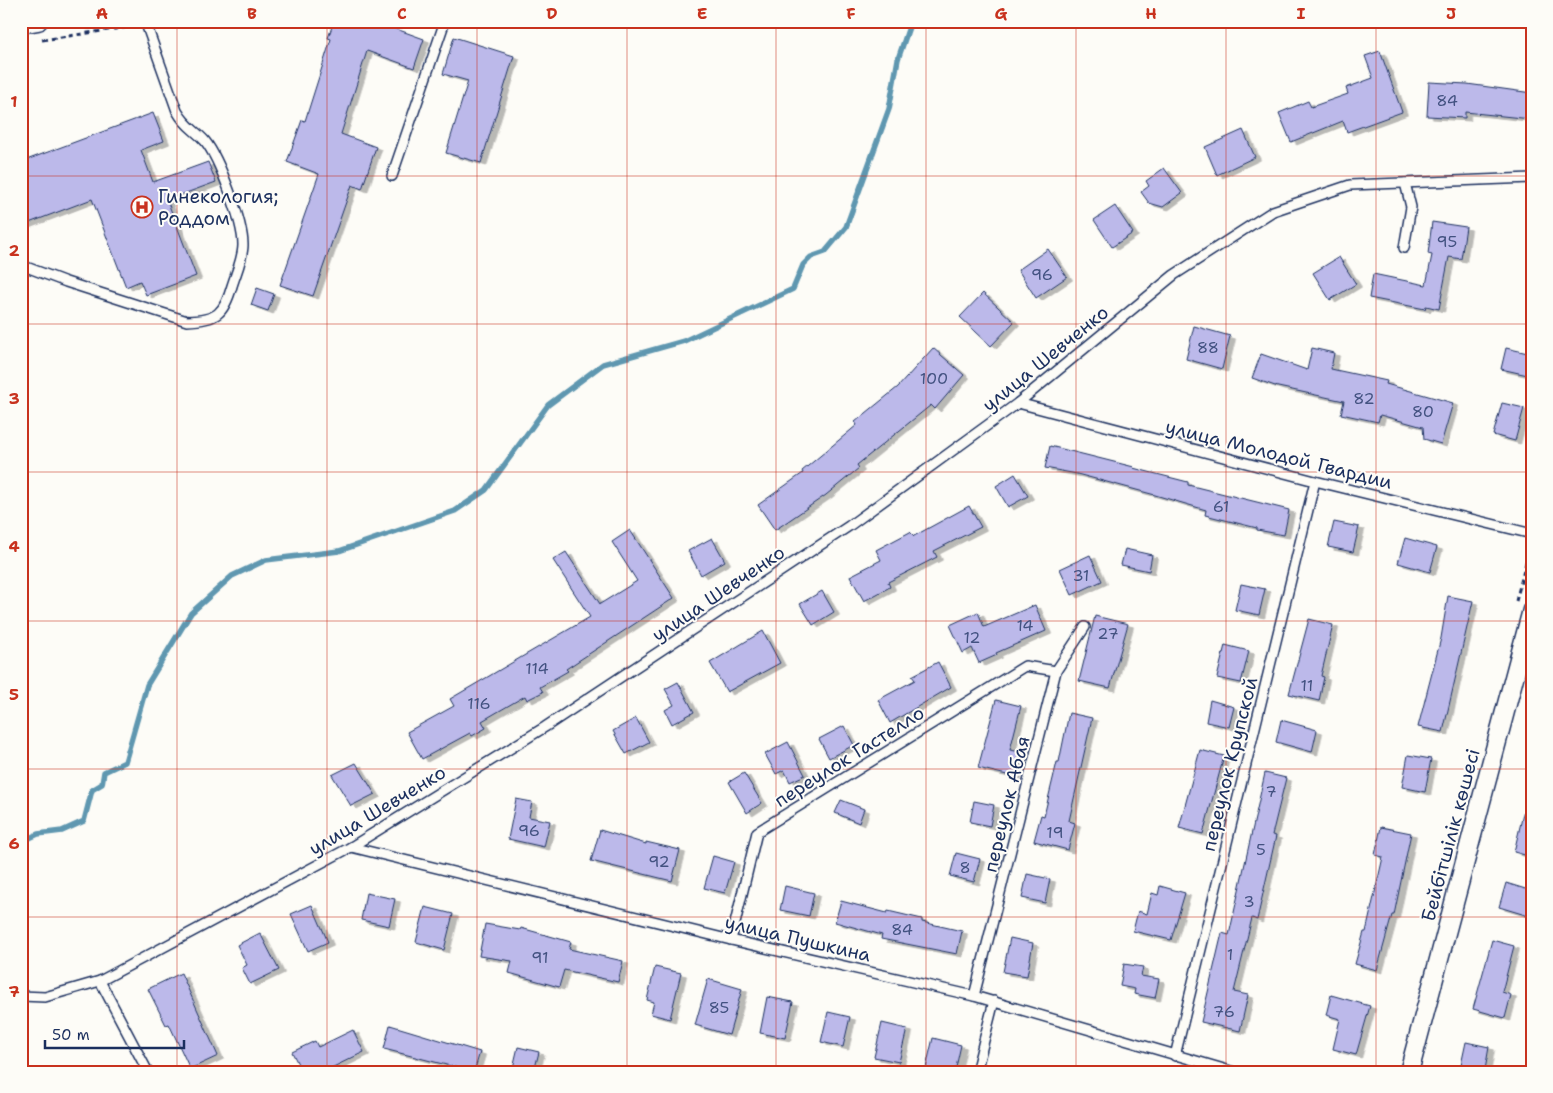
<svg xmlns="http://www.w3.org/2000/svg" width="1553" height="1093" font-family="'Shantell Sans',sans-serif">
	<defs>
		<filter id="shadow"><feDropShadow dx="5.5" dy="3" stdDeviation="0" flood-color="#0004"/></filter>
	</defs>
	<rect width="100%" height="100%" fill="#fdfcf7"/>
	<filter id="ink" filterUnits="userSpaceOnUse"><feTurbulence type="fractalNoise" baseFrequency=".02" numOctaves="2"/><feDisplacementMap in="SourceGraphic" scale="10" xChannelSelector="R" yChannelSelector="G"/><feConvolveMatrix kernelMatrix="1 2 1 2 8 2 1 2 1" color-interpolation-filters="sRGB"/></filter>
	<g filter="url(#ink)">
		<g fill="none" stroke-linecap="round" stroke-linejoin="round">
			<!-- stream -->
			<polyline stroke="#5f97b0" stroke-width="5.5" points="21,842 38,834 62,831 84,821 92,790 102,784 104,772 125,762 147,685 191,613 232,576 266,560 339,551 455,511 486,490 548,405 603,364 684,341 793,289 803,265 811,257 825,252 846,227 889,109 898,59 911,21"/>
		</g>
		<!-- building -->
		<g fill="#bcb9ea" stroke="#1b2f5e" filter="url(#shadow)">
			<polygon points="334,21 374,21 424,39 414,68 367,51 341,134 376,147 362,189 352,185 313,296 280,285 319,174 287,162 302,120 305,121 331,39 328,38"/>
			<polygon points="454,37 514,56 481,163 446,153 468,81 443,74"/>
			<polygon points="1380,51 1402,112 1347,132 1343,121 1291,142 1279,113 1308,101 1311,107 1348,94 1346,88 1373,78 1365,56"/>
			<polygon points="1429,82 1467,84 1532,93 1531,119 1465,112 1465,118 1427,116"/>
			<polygon points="153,113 164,141 141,150 153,182 208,162 216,182 167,200 196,276 146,295 140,281 126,287 92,199 21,226 21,162"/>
			<polygon points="1243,130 1255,157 1217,175 1205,147"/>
			<polygon points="1164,168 1182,193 1163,207 1149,203 1141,192 1149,186 1146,181"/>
			<polygon points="1115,206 1133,233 1112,247 1094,220"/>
			<polygon points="1432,222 1466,227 1461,259 1449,257 1439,309 1426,306 1425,309 1369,298 1373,274 1426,285 1432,255 1428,254"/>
			<polygon points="1048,249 1067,277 1036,298 1018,270"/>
			<polygon points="1339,257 1356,284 1330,300 1313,273"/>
			<polygon points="257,288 274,294 268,311 251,305"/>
			<polygon points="983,293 1014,322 991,346 960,317"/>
			<polygon points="1194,326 1230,336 1222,369 1186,359"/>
			<polygon points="933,348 964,375 935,409 931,405 857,465 859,468 826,495 775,530 758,505 803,473 802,471 857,425 855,422 898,387"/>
			<polygon points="1312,348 1334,353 1331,369 1387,381 1386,384 1453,403 1441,444 1424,439 1423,427 1380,415 1378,422 1341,414 1344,401 1278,387 1252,378 1261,354 1307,370"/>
			<polygon points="1506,348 1532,354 1532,376 1501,369"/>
			<polygon points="1502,403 1524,408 1515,441 1493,435"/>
			<polygon points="1050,446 1134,467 1133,468 1188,482 1188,485 1289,510 1284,535 1257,530 1257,528 1205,515 1206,510 1155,495 1077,474 1045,468"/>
			<polygon points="1015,474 1028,496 1008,507 996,486"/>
			<polygon points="969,506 981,527 934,551 937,557 888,582 890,587 864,601 850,576 881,560 876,550 910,532 914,536"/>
			<polygon points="1334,522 1359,527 1353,552 1328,547"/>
			<polygon points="630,530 674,598 566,669 568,671 540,687 543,692 527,700 525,696 482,721 486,728 472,736 470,733 422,759 407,732 454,706 450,699 590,617 553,560 566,552 600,604 637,581 612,542"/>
			<polygon points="712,538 725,561 701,575 688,551"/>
			<polygon points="1405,538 1437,547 1430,572 1398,563"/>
			<polygon points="1125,549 1152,555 1149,571 1121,565"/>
			<polygon points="1090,555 1102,581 1072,595 1060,569"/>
			<polygon points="1241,584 1265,589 1259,615 1235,610"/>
			<polygon points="822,591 834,612 813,625 800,604"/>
			<polygon points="1448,596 1473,601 1443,732 1418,727 1441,638"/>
			<polygon points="1035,605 1046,631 996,653 997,655 979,663 972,648 963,653 950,625 978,612 984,627"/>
			<polygon points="1095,616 1128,624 1110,688 1079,681"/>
			<polygon points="1309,619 1333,625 1321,676 1324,677 1319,701 1289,694"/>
			<polygon points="763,631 780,663 727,692 710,663"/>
			<polygon points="1225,645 1249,651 1241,683 1217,678"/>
			<polygon points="938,662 951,687 890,723 878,700 915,680 912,676"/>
			<polygon points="678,682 694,712 672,724 665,710 674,705 665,689"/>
			<polygon points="996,700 1021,706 1010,750 1021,752 1015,777 978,768"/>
			<polygon points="1210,700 1234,707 1229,727 1206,722"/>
			<polygon points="1069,713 1092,718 1069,821 1075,823 1068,850 1034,841 1041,815 1044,816 1057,762 1059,762"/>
			<polygon points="636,718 649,742 626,754 613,731"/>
			<polygon points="1281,720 1317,730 1312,752 1276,742"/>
			<polygon points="844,726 854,745 829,758 819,739"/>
			<polygon points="788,742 805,775 790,782 784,770 776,774 765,754"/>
			<polygon points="1200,750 1224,756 1203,834 1179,828"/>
			<polygon points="1408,755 1431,759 1425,792 1402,787"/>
			<polygon points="356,763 375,794 351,806 332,775"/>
			<polygon points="744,773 762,803 747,813 729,782"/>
			<polygon points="1265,773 1286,778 1272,835 1276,836 1257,920 1252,918 1234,992 1248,995 1240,1031 1201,1022 1222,933 1229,935"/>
			<polygon points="516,799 532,802 529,817 550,821 544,847 508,839"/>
			<polygon points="841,800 864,809 859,823 835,813"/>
			<polygon points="974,801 994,805 990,826 970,822"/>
			<polygon points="1526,801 1532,802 1532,857 1514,852"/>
			<polygon points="1381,827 1411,833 1394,915 1392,915 1377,970 1355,964 1364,932 1366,932 1383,857 1375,855"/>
			<polygon points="600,830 646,844 646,842 680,850 672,881 591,861"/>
			<polygon points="956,853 980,859 974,882 950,876"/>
			<polygon points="713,856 734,862 725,893 704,888"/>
			<polygon points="1027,874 1050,879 1045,903 1022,898"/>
			<polygon points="1506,883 1532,891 1532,917 1499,907"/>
			<polygon points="785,886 814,893 809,916 780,910"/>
			<polygon points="1160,886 1185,893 1171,940 1133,931 1138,911 1147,914 1152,893 1158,895"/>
			<polygon points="366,893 395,899 389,926 361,920"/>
			<polygon points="841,901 887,913 888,911 922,919 922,922 962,931 957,954 881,939 882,935 835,922"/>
			<polygon points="312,905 328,942 308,951 291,914"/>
			<polygon points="425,907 453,914 444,950 416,942"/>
			<polygon points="485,924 520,930 521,928 571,942 569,949 623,961 618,982 564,970 559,987 509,973 512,961 479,956"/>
			<polygon points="260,933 279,970 250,984 242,968 247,965 237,945"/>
			<polygon points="1010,938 1033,943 1027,976 1003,972"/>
			<polygon points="1492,940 1514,946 1502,992 1511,995 1505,1018 1473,1009"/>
			<polygon points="1124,964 1143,967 1141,976 1159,979 1155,998 1134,994 1135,989 1120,986"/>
			<polygon points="655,967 681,973 670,1019 651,1014 654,1002 647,1000"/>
			<polygon points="181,973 218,1056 190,1069 169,1024 166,1025 148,989"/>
			<polygon points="708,979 742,989 729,1035 695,1025"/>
			<polygon points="1331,995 1370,1006 1356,1055 1333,1049 1340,1019 1326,1015"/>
			<polygon points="767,997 793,1002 785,1038 760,1033"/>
			<polygon points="828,1012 850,1017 843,1047 821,1042"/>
			<polygon points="882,1023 907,1029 899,1062 874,1057"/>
			<polygon points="390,1025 480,1052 474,1072 384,1049"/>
			<polygon points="353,1030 364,1052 323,1072 302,1072 292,1052 315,1041 318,1047"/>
			<polygon points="933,1038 961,1045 955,1072 925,1072"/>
			<polygon points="1466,1042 1489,1047 1485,1070 1461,1065"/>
			<polygon points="518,1047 539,1052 534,1072 512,1072"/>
		</g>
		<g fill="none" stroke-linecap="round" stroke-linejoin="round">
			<!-- lane casing -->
			<g stroke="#1b2f5e" stroke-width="12">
				<g id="lane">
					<polyline points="392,176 445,21"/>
					<polyline points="1404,248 1411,207 1405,183"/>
					<path d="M21,265L66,282L187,321C217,320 224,314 232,286C236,273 243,258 243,245C243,222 219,158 205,141C194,129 186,127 177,111L145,21"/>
					<polyline points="1018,403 1315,481 1532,534"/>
					<polyline points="351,847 731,940 974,996 1234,1072"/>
					<polyline points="731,940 757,832 1025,666 1056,671"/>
					<polyline points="100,981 148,1072"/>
					<polyline points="21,996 45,997 100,981 351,847 545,727 849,526 1018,403 1174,275 1273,211 1350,185 1532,178"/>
					<polyline points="974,996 1056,671 1085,627"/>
					<polyline points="1175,1056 1315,481"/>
					<polyline points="976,1072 994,1001"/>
				</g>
			</g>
			<!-- street casing -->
			<g stroke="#1b2f5e" stroke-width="21">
				<g id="street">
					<polyline points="21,24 38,21"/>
					<polyline points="1409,1072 1532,610"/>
				</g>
			</g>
			<!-- path -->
			<g stroke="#1b2f5e" stroke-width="3" stroke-dasharray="5 4" stroke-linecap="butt">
				<polyline points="42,40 135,26"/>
				<polyline points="1516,601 1530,547"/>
			</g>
			<!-- lane -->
			<use href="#lane" stroke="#fdfcf7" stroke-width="9"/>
			<!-- street -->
			<use href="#street" stroke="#fdfcf7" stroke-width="18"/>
		</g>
	</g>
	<!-- grid -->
	<path fill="none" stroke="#c8321e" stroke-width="1" stroke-opacity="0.55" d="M177,21V1072M327,21V1072M477,21V1072M627,21V1072M776,21V1072M926,21V1072M1076,21V1072M1226,21V1072M1376,21V1072M21,176H1532M21,324H1532M21,472H1532M21,621H1532M21,769H1532M21,917H1532"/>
	<!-- icons -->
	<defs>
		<g id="hospital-ring" transform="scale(1.125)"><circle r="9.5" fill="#fdfcf7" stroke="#c8321e" stroke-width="1.5"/><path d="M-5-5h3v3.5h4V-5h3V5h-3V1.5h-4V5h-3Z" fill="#c8321e"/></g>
	</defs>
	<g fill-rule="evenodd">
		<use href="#hospital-ring" x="142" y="207"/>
	</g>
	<g text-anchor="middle" stroke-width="4" stroke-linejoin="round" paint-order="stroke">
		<!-- number labels -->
		<g font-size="16" fill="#435281">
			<text x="1447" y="106">84</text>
			<text x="1447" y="247">95</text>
			<text x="1042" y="280">96</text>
			<text x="1208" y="353">88</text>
			<text x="934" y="384">100</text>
			<text x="1364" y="404">82</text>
			<text x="1423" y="417">80</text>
			<text x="1221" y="512">61</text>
			<text x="1081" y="581">31</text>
			<text x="1025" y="631">14</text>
			<text x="1108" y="639">27</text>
			<text x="972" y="643">12</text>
			<text x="537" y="674">114</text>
			<text x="1307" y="691">11</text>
			<text x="479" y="709">116</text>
			<text x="1271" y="797">7</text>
			<text x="529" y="836">96</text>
			<text x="1055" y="838">19</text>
			<text x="1261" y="855">5</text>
			<text x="659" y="867">92</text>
			<text x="965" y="873">8</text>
			<text x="1249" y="907">3</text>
			<text x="902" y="935">84</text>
			<text x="1230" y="960">1</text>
			<text x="540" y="963">91</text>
			<text x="719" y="1013">85</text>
			<text x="1224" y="1017">76</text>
		</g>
		<!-- poi labels -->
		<g font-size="19" fill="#1b2f5e" stroke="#fdfcf7" text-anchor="start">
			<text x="158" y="203">Гинекология;<tspan x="158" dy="22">Роддом</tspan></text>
		</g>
		<!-- street labels -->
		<g font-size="19" fill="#1b2f5e" stroke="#fdfcf7">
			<text transform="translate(1045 358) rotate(-39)" y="7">улица Шевченко</text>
			<text transform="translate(1279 454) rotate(14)" y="7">улица Молодой Гвардии</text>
			<text transform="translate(718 593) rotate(-34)" y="7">улица Шевченко</text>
			<text transform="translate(849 756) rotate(-32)" y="7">переулок Гастелло</text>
			<text transform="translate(1229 764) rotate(-76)" y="7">переулок Крупской</text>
			<text transform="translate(1006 804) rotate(-76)" y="7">переулок Абая</text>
			<text transform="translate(377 810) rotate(-31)" y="7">улица Шевченко</text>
			<text transform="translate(1450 835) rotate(-75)" y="7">Бейбітшілік көшесі</text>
			<text transform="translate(798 938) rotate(13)" y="7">улица Пушкина</text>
		</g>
	</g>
	<!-- margin -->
	<rect width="1553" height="1093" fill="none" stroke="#fdfcf7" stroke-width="55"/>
	<!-- scale -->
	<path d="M45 1040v8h139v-8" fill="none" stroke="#1b2f5e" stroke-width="2.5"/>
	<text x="52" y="1040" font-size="15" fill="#1b2f5e" stroke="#fdfcf7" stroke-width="4" paint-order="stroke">50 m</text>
	<rect x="28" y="28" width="1498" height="1038" fill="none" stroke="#c8321e" stroke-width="2"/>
	<g font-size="16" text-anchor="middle" font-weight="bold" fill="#c8321e">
		<text x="102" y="19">A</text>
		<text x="252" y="19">B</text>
		<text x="402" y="19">C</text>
		<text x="552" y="19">D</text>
		<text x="702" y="19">E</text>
		<text x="851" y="19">F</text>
		<text x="1001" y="19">G</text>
		<text x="1151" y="19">H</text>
		<text x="1301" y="19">I</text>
		<text x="1451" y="19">J</text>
		<text x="14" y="107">1</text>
		<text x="14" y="256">2</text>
		<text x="14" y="404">3</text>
		<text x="14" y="552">4</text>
		<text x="14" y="700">5</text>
		<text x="14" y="849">6</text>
		<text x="14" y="997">7</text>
	</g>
</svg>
